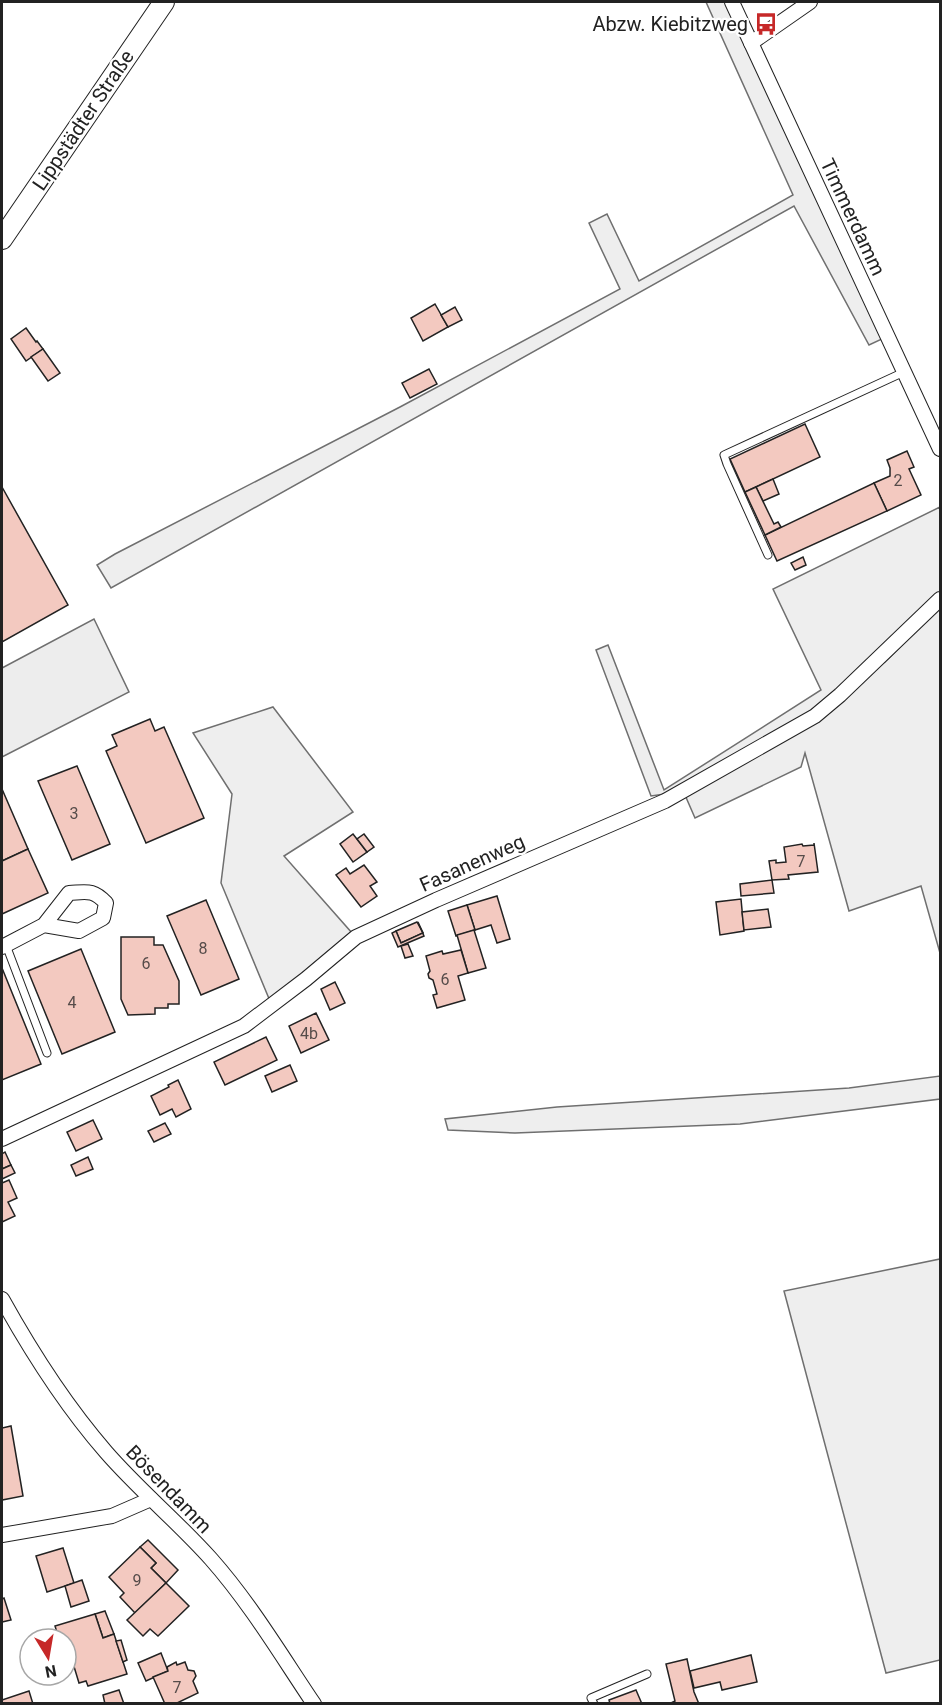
<svg xmlns="http://www.w3.org/2000/svg" width="942" height="1705" font-family="Roboto,sans-serif">
	<rect width="100%" height="100%" fill="#fff"/>
	<!-- green -->
	<g fill="#eee" stroke="#6f6f6f" stroke-width="1.5">
		<polygon points="706,2 727,2 882,339 869,345 794,206 111,588 97,565 115,554 400,407 620,289 589,223 607,214 639,281 793,195"/>
		<polygon points="940,507 940,592 812,713 665,794 651,796 596,650 608,645 664,790 821,690 773,589"/>
		<polygon points="940,607 940,953 921,886 849,911 805,753 801,767 695,818 685,795 885,662"/>
		<polygon points="273,707 353,812 284,856 352,933 270,1001 221,883 232,794 193,733"/>
		<polygon points="940,1076 940,1099 740,1124 515,1133 448,1130 445,1119 557,1107 849,1088"/>
		<polygon points="940,1259 940,1660 886,1673 784,1291"/>
	</g>
	<!-- parking -->
	<polygon fill="#ededed" stroke="#6f6f6f" stroke-width="1.5" points="94,619 129,692 2,757 2,668"/>
	<!-- building -->
	<g fill="#f3c9c0" stroke="#222" stroke-width="1.5">
		<polygon points="435,304 448,327 423,341 411,318"/>
		<polygon points="455,307 462,320 448,327 441,315"/>
		<polygon points="26,328 36,342 37,341 43,349 26,361 11,339"/>
		<polygon points="43,349 60,373 48,381 31,357"/>
		<polygon points="429,369 437,384 410,398 402,383"/>
		<polygon points="805,424 820,457 745,492 730,459"/>
		<polygon points="907,451 914,467 909,469 921,495 887,511 874,483 890,476 890,468 887,460"/>
		<polygon points="773,479 779,494 763,501 756,487"/>
		<polygon points="874,483 887,511 777,561 765,535"/>
		<polygon points="2,487 68,605 2,642"/>
		<polygon points="756,487 774,524 778,522 781,527 765,535 745,492"/>
		<polygon points="803,557 806,565 795,570 791,563"/>
		<polygon points="150,719 155,731 164,727 204,818 146,843 106,751 117,746 112,735"/>
		<polygon points="77,766 110,844 72,860 38,781"/>
		<polygon points="2,789 28,849 2,861"/>
		<polygon points="353,834 367,852 353,862 340,844"/>
		<polygon points="364,834 374,847 367,852 357,839"/>
		<polygon points="814,843 818,872 788,875 789,879 772,880 769,861 776,860 776,863 786,862 784,847 802,844 803,846 814,845"/>
		<polygon points="28,849 48,893 2,914 2,861"/>
		<polygon points="364,865 377,882 370,886 377,896 361,907 336,875 346,868 350,874"/>
		<polygon points="772,880 774,893 741,896 740,884"/>
		<polygon points="497,896 510,939 497,943 491,925 475,930 467,905"/>
		<polygon points="741,899 744,931 720,935 716,902"/>
		<polygon points="206,900 239,979 201,995 167,916"/>
		<polygon points="467,905 475,930 456,936 448,911"/>
		<polygon points="768,909 771,927 744,930 742,912"/>
		<polygon points="417,922 423,933 401,943 396,931"/>
		<polygon points="418,922 424,936 398,947 392,933 396,931 401,943 423,933"/>
		<polygon points="474,930 486,968 468,973 457,935"/>
		<polygon points="121,937 154,937 154,945 163,945 179,981 179,1004 168,1004 168,1008 155,1008 155,1014 128,1015 121,999"/>
		<polygon points="408,944 413,956 405,958 401,946"/>
		<polygon points="81,949 115,1032 62,1054 28,971"/>
		<polygon points="461,950 468,973 458,976 465,1000 437,1008 433,995 437,994 433,980 429,978 428,974 430,971 426,956 442,951 443,954"/>
		<polygon points="2,968 41,1064 2,1080"/>
		<polygon points="335,982 345,1003 330,1010 321,989"/>
		<polygon points="316,1013 329,1040 301,1053 289,1026"/>
		<polygon points="266,1037 277,1060 225,1085 214,1062"/>
		<polygon points="290,1065 297,1081 272,1092 265,1076"/>
		<polygon points="178,1080 191,1109 176,1117 172,1109 160,1115 151,1096 169,1087 168,1085"/>
		<polygon points="93,1120 102,1139 76,1151 67,1132"/>
		<polygon points="165,1123 171,1134 154,1142 148,1131"/>
		<polygon points="5,1152 11,1165 2,1169 2,1154"/>
		<polygon points="88,1157 93,1169 76,1176 71,1165"/>
		<polygon points="11,1165 15,1173 2,1179 2,1169"/>
		<polygon points="9,1180 17,1198 8,1202 15,1216 2,1222 2,1183"/>
		<polygon points="11,1426 23,1496 2,1500 2,1428"/>
		<polygon points="148,1540 178,1570 166,1583 151,1568 156,1563 140,1547"/>
		<polygon points="140,1547 156,1563 151,1568 166,1583 135,1613 120,1597 124,1593 109,1577"/>
		<polygon points="63,1548 74,1583 47,1592 36,1556"/>
		<polygon points="82,1580 89,1601 71,1607 65,1586"/>
		<polygon points="166,1583 189,1606 158,1636 150,1629 143,1636 127,1620"/>
		<polygon points="4,1598 11,1620 2,1622 2,1599"/>
		<polygon points="105,1611 114,1634 103,1638 95,1614"/>
		<polygon points="95,1614 103,1638 114,1634 127,1674 88,1686 86,1681 79,1683 69,1650 66,1651 66,1639 59,1639 55,1626"/>
		<polygon points="121,1640 127,1660 123,1662 116,1641"/>
		<polygon points="161,1653 168,1671 146,1681 138,1663"/>
		<polygon points="751,1655 757,1682 722,1690 720,1682 694,1688 690,1671"/>
		<polygon points="687,1659 694,1692 699,1704 669,1704 675,1701 666,1664"/>
		<polygon points="176,1662 177,1665 185,1662 188,1670 194,1671 196,1676 193,1681 198,1693 175,1704 165,1704 153,1677 168,1671 167,1667"/>
		<polygon points="119,1690 124,1704 105,1704 103,1695"/>
		<polygon points="636,1690 642,1704 610,1704 609,1700"/>
		<polygon points="29,1691 33,1704 2,1704 2,1700"/>
	</g>
	<g fill="none" stroke-linecap="round" stroke-linejoin="round">
		<!-- lane casing -->
		<g stroke="#222" stroke-width="9">
			<g id="lane">
				<polyline points="768,555 727,464 724,455 904,372"/>
				<polyline points="6,945 47,1053"/>
				<polyline points="594,1704 591,1698 647,1674"/>
			</g>
		</g>
		<!-- street casing -->
		<g stroke="#222" stroke-width="16">
			<g id="street">
				<polyline points="732,2 940,449"/>
				<polyline points="751,43 810,2"/>
				<path d="M2,947L44,925L69,893C87,892 93,889 106,903L103,918L79,931L44,925"/>
				<polyline points="2,1139 244,1026 306,979 356,937 436,900 665,801 815,716 840,695 940,599"/>
				<path d="M2,1299C32,1353 65,1405 106,1452C139,1490 178,1522 211,1559C250,1603 281,1655 314,1704"/>
				<polyline points="2,1535 112,1516 151,1499"/>
			</g>
		</g>
		<!-- secondary casing -->
		<g stroke="#222" stroke-width="22">
			<polyline id="secondary" points="2,239 164,2"/>
		</g>
		<!-- lane -->
		<use href="#lane" stroke="#fff" stroke-width="7"/>
		<!-- street -->
		<use href="#street" stroke="#fff" stroke-width="14"/>
		<!-- secondary -->
		<use href="#secondary" stroke="#fff" stroke-width="20"/>
	</g>
	<!-- icons -->
	<defs>
		<g id="bus-bare" transform="scale(1.8)"><path d="M-5-6H5V4H4V6H2V4H-2V6H-4V4H-5ZM-3.5-4V0h7V-4ZM-3.5 1.2v1.5H-2V1.2ZM2 1.2v1.5H3.5V1.2Z" fill="#c62828" stroke="#fff" stroke-width="2.5" paint-order="stroke"/></g>
	</defs>
	<g fill-rule="evenodd">
		<use href="#bus-bare" x="766" y="24"/>
	</g>
	<g text-anchor="middle" stroke-width="4.5" stroke-linejoin="round" paint-order="stroke">
		<!-- number labels -->
		<g font-size="16" fill="#564c4a">
			<text x="898" y="486">2</text>
			<text x="74" y="819">3</text>
			<text x="801" y="867">7</text>
			<text x="203" y="954">8</text>
			<text x="146" y="969">6</text>
			<text x="445" y="985">6</text>
			<text x="72" y="1008">4</text>
			<text x="309" y="1039">4b</text>
			<text x="137" y="1586">9</text>
			<text x="177" y="1693">7</text>
		</g>
		<!-- poi labels -->
		<g font-size="20" fill="#222" stroke="#fff" text-anchor="end">
			<text x="748" y="31">Abzw. Kiebitzweg</text>
		</g>
		<!-- street labels -->
		<g font-size="20" fill="#222" stroke="#fff">
			<text transform="translate(83 120) rotate(-56)" y="7">Lippstädter Straße</text>
			<text transform="translate(853 217) rotate(65)" y="7">Timmerdamm</text>
			<text transform="translate(472 863) rotate(-24)" y="7">Fasanenweg</text>
			<text transform="translate(169 1489) rotate(46)" y="7">Bösendamm</text>
		</g>
	</g>
	<!-- border -->
	<rect width="942" height="1705" fill="none" stroke="#222222" stroke-width="6"/>
	<!-- north arrow -->
	<g transform="translate(48 1657) rotate(169)"><circle r="28" fill="#ffffff" stroke="#a7a7a7" stroke-width="1.5"/>
	<path d="M0-4.5L10 22L0 15L-10 22Z" fill="#c62828"/>
	<text y="-9" font-size="16" font-weight="bold" text-anchor="middle" fill="#222222">N</text>
	</g>
</svg>
